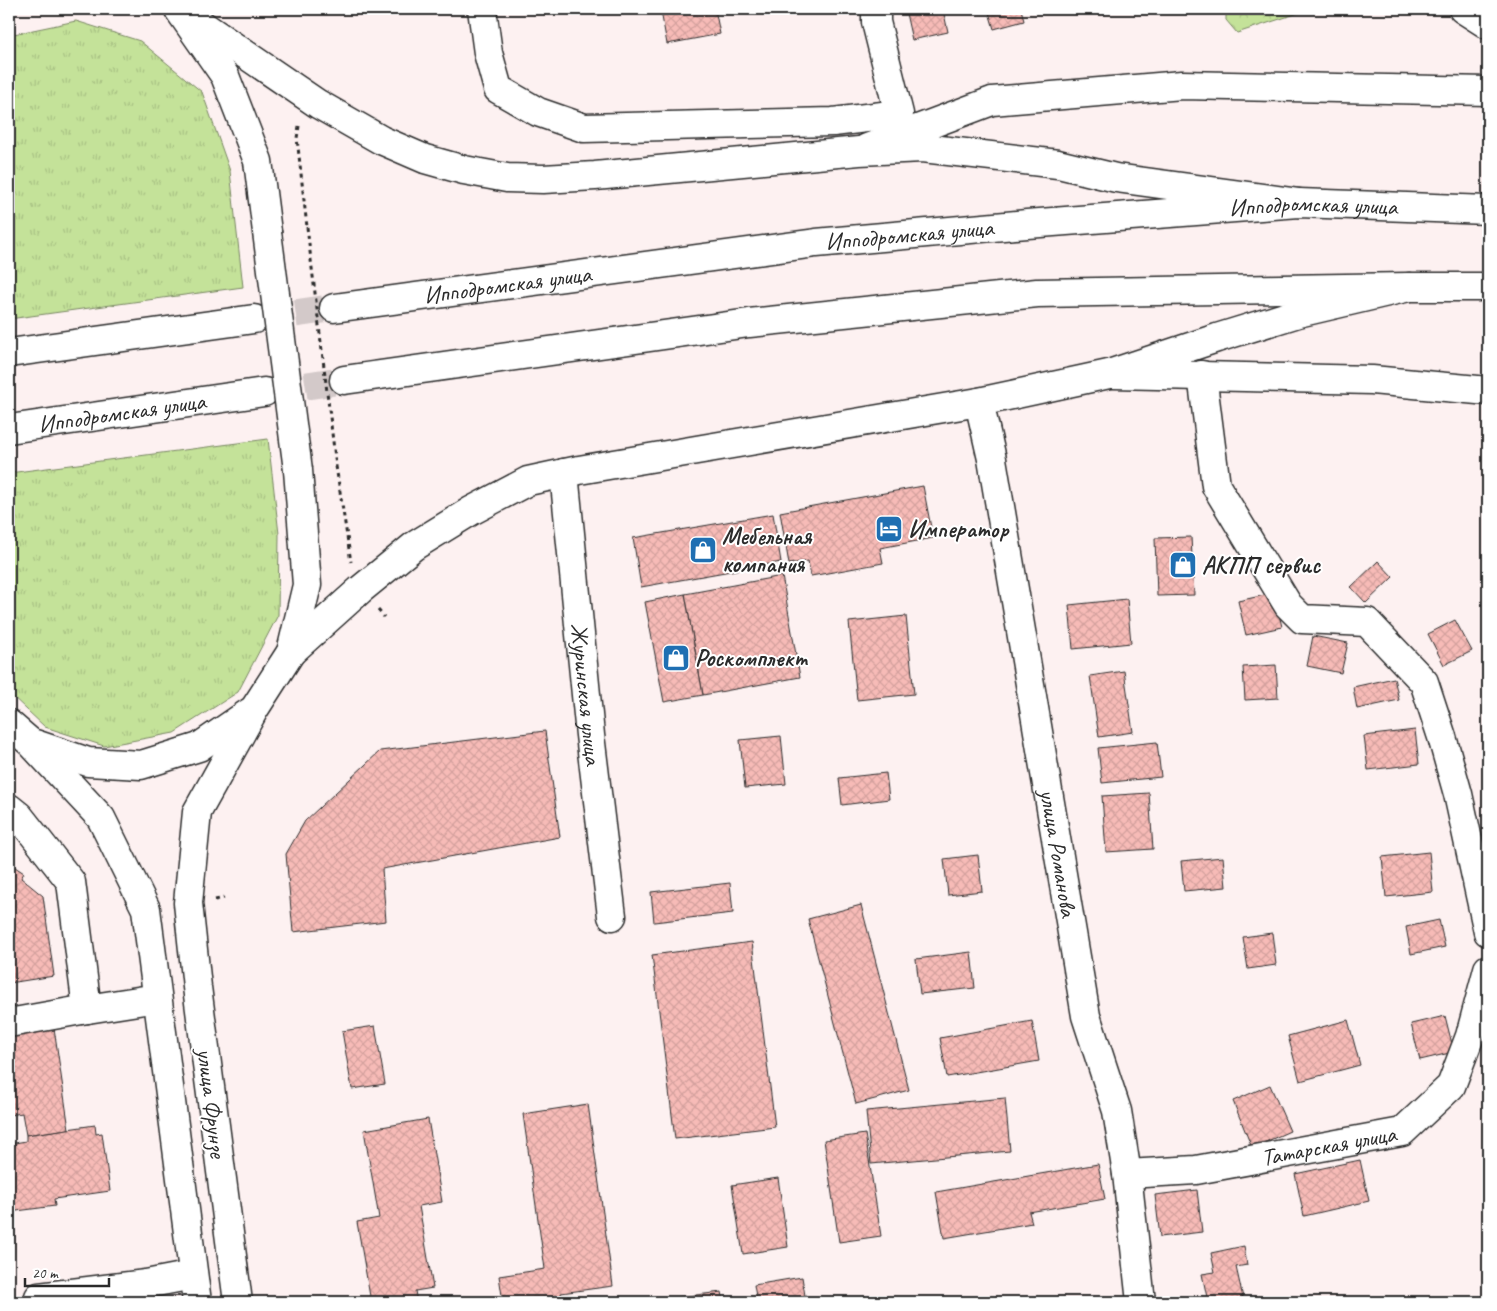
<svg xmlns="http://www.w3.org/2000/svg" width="1497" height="1311" font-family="Caveat,sans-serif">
	<defs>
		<pattern id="grass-tufts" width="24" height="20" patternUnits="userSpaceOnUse" patternTransform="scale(1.25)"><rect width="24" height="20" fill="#c4e299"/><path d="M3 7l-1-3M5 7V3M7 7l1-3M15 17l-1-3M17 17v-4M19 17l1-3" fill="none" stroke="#a9c284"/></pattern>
		<pattern id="forest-crowns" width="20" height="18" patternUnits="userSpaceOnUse" patternTransform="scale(1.25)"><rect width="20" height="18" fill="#c4e299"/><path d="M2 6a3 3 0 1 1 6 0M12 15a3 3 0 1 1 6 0" fill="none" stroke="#a9c284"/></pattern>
		<pattern id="building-cross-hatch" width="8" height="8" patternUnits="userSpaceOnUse" patternTransform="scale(1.25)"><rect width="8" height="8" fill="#f7bbb7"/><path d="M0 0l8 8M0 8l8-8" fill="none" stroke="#d4a19e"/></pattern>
	</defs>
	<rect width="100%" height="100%" fill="#fdf1f1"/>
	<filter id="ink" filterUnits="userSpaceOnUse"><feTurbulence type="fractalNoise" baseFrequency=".02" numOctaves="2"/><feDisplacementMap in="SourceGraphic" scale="10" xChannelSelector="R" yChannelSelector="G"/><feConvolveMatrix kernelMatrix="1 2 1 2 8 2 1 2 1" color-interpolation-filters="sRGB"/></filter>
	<g filter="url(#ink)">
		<!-- grass -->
		<g fill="url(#grass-tufts)" stroke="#788662">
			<polygon points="76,21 140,41 202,92 230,171 243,287 9,319 9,35"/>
			<polygon points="268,439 279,534 278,615 238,692 174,733 104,746 45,727 9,693 9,473"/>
		</g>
		<!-- forest -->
		<polygon fill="url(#forest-crowns)" stroke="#788662" points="1226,9 1311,9 1237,33 1226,20"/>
		<!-- building -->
		<g fill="url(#building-cross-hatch)" stroke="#2b2b2b">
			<polygon points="670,9 715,9 720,34 667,44 661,11"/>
			<polygon points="905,9 943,9 948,32 912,40"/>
			<polygon points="988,9 1021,9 1024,21 994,29"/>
			<polygon points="923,486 933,538 880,548 883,563 811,576 808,561 789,564 780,512"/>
			<polygon points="773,514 781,562 641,587 633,538"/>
			<polygon points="1191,537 1194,595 1157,596 1155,538"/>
			<polygon points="1378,561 1393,577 1366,603 1351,587"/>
			<polygon points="782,576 800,677 703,695 685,594"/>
			<polygon points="1274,593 1282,627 1246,635 1238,601"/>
			<polygon points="685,594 703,695 664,702 645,602"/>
			<polygon points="1127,599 1131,643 1073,649 1069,605"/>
			<polygon points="906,616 914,694 857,700 849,622"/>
			<polygon points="1455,620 1472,651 1444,665 1428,634"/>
			<polygon points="1313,636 1348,643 1341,673 1307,666"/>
			<polygon points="1276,665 1278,698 1245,700 1243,667"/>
			<polygon points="1124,671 1133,732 1099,737 1090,676"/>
			<polygon points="1394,678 1399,700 1357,709 1353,687"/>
			<polygon points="1415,730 1419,764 1368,770 1364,736"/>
			<polygon points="545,731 560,837 382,869 386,921 293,932 286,854 305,821 380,751"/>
			<polygon points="781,736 786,784 745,788 740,740"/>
			<polygon points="1157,742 1161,777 1102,783 1098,748"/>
			<polygon points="886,773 889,799 842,805 839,778"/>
			<polygon points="1149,793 1153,849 1106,852 1102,796"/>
			<polygon points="1429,852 1433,892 1386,897 1382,857"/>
			<polygon points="978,855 982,891 948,895 944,859"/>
			<polygon points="1223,857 1226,887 1184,891 1181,861"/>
			<polygon points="9,863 24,873 21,878 43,896 54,976 9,983"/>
			<polygon points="730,883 733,913 654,922 651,892"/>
			<polygon points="861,905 909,1090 856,1104 808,919"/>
			<polygon points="1439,920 1445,947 1411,954 1406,927"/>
			<polygon points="1272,933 1276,965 1248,969 1243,937"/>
			<polygon points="752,942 775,1127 675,1139 652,955"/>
			<polygon points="971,952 975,988 920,994 916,959"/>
			<polygon points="1445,1016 1454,1052 1420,1060 1411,1024"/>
			<polygon points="1348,1020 1360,1065 1300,1081 1288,1036"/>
			<polygon points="1032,1021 1039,1061 947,1077 940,1038"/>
			<polygon points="375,1026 385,1084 352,1089 342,1031"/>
			<polygon points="54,1028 69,1129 26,1135 22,1113 10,1115 9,1106 9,1035"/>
			<polygon points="1270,1085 1290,1131 1252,1148 1233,1101"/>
			<polygon points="1005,1098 1010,1151 871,1164 866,1111"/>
			<polygon points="588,1104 613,1286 561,1293 562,1302 503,1302 499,1276 545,1269 523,1114"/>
			<polygon points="428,1119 442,1202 419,1206 433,1288 415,1291 417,1302 371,1302 357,1222 379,1218 364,1130"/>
			<polygon points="95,1125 96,1134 102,1133 110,1191 54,1199 55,1206 9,1212 9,1144 26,1141 26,1135"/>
			<polygon points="865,1134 881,1236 839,1242 824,1140"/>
			<polygon points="1360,1160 1369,1201 1304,1216 1295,1174"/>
			<polygon points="1098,1164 1105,1199 1029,1212 1032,1223 944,1238 936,1192"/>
			<polygon points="778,1178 788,1247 743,1254 732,1185"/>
			<polygon points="1197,1190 1202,1232 1160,1237 1155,1195"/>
			<polygon points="1244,1246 1247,1265 1236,1267 1244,1302 1208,1302 1202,1274 1215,1272 1211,1253"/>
			<polygon points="802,1277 806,1302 757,1302 754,1285"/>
			<polygon points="722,1292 724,1302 680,1302 679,1297"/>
		</g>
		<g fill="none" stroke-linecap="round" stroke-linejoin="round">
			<!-- highway-tunnel -->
			<g stroke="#d3c9c9" stroke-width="28" stroke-dasharray="28 14" stroke-linecap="butt">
				<polyline points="254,319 334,308"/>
				<polyline points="264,392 344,380"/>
			</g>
			<!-- minor casing -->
			<g stroke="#2b2b2b" stroke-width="31">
				<g id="minor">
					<polyline points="482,9 488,53 498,89 538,112 584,128 833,122 899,114 876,22 876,9"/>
					<polyline points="1463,9 1488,25"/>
					<polyline points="867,148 992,101 1182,85 1488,91"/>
					<polyline points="1113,374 1372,380 1488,391"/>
					<polyline points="1202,375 1216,486 1288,605 1302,619 1367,622 1424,682 1442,737 1458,794 1488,932"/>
					<path id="s1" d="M979,402L992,459L1086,1016L1117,1111L1127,1174L1141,1302"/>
					<path id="s2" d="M564,473L590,735L612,916"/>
					<polyline points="9,808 19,816 71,882 87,1009"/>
					<polyline points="9,1023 87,1009 157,998"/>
					<path id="s3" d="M1127,1174L1196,1170L1402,1132L1451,1086L1470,1036L1488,969"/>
					<polyline points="39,1302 39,1297 146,1284 193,1275"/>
				</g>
			</g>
			<!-- major casing -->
			<g stroke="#2b2b2b" stroke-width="31">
				<g id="major">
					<polyline points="179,10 225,76 258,161 267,232"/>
					<polyline points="9,724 31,743 101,818 146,909 197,1302"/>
					<polyline points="35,744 88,762 141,765 199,747 250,712"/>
					<polyline points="238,1302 197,987 188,903 197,812 255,708 291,652 307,585 298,470"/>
				</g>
			</g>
			<!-- highway casing -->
			<g stroke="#2b2b2b" stroke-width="31">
				<g id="highway">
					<polyline points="179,9 318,104 381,140 425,159 464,170 507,178 543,179 595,176 859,151 923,148 1058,164 1116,178 1299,203"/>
					<path id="s4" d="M334,308L816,243L1027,224L1299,203L1488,210"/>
					<polyline points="9,353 254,319"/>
					<polyline points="344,380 749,323 1037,293 1409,287 1488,287"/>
					<path id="s5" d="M9,429L264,392"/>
					<polyline points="291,652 360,590 414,546 471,511 528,481 579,470 979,402 1109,374 1217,338 1298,313 1409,287"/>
				</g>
			</g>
			<!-- path -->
			<g stroke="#2b2b2b" stroke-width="3" stroke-dasharray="4 4" stroke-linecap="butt">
				<polyline points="299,126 297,138 307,227"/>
				<polyline points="336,466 351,562"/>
				<polyline points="378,610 384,617"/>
				<polyline points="215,900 224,898"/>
			</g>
			<!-- minor -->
			<use href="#minor" stroke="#fff" stroke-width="28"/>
			<!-- major -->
			<use href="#major" stroke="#fff" stroke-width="28"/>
			<!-- highway -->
			<use href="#highway" stroke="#fff" stroke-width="28"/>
			<!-- major-bridge casing -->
			<g stroke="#2b2b2b" stroke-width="31" stroke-linecap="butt">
				<polyline id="major-bridge" points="267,232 298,470"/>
			</g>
			<!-- path-bridge -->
			<polyline stroke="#2b2b2b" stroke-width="3" stroke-dasharray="4 4" stroke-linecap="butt" points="307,227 336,466"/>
			<!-- major-bridge -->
			<use href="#major-bridge" stroke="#fff" stroke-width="28"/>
		</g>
	</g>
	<!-- icons -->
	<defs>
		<g id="hotel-square" transform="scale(1.4375)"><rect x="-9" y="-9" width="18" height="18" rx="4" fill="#1f6fb2" stroke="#fff"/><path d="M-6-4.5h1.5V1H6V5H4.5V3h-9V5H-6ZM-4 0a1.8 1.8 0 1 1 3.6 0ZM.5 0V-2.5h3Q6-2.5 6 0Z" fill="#fff"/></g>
		<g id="shop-square" transform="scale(1.4375)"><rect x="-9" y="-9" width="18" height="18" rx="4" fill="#1f6fb2" stroke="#fff"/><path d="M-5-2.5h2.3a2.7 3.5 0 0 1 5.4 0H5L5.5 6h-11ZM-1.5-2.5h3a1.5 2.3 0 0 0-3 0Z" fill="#fff"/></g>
	</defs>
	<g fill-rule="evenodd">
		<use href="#hotel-square" x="889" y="529"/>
		<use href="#shop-square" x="703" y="550"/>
		<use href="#shop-square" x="1183" y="565"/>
		<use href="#shop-square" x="676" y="658"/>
	</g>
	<g text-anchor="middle" stroke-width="4" stroke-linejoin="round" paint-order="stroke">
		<!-- street labels -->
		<g font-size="24" fill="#2b2b2b" stroke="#fff">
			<text dy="8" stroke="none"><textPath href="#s4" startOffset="985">Ипподромская улица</textPath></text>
			<text dy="8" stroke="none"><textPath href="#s4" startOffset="580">Ипподромская улица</textPath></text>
			<text dy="8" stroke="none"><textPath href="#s4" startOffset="175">Ипподромская улица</textPath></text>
			<text dy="8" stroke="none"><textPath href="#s5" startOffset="114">Ипподромская улица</textPath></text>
			<text dy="8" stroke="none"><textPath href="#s2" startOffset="222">Журинская улица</textPath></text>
			<text dy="8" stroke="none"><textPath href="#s1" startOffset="458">улица Романова</textPath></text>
			<text transform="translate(212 1103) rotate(83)" y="8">улица Фрунзе</text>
			<text dy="8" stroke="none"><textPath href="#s3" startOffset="204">Татарская улица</textPath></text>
		</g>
		<!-- poi labels -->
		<g font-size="24" font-weight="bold" fill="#2b2b2b" stroke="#fff" text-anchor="start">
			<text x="908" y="537">Император</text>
			<text x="722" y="544">Мебельная<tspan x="722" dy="28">компания</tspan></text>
			<text x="1202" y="573">АКПП сервис</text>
			<text x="695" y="666">Роскомплект</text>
		</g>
	</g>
	<!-- margin -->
	<rect width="1497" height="1311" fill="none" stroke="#fff" stroke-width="30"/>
	<rect x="15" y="15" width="1467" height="1281" fill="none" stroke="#2b2b2b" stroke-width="2" filter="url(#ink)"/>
	<!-- scale -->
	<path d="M25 1278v8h84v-8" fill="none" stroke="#2b2b2b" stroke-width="2.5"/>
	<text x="32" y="1278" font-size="15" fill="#2b2b2b" stroke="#ffffff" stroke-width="4" paint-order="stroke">20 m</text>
</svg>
